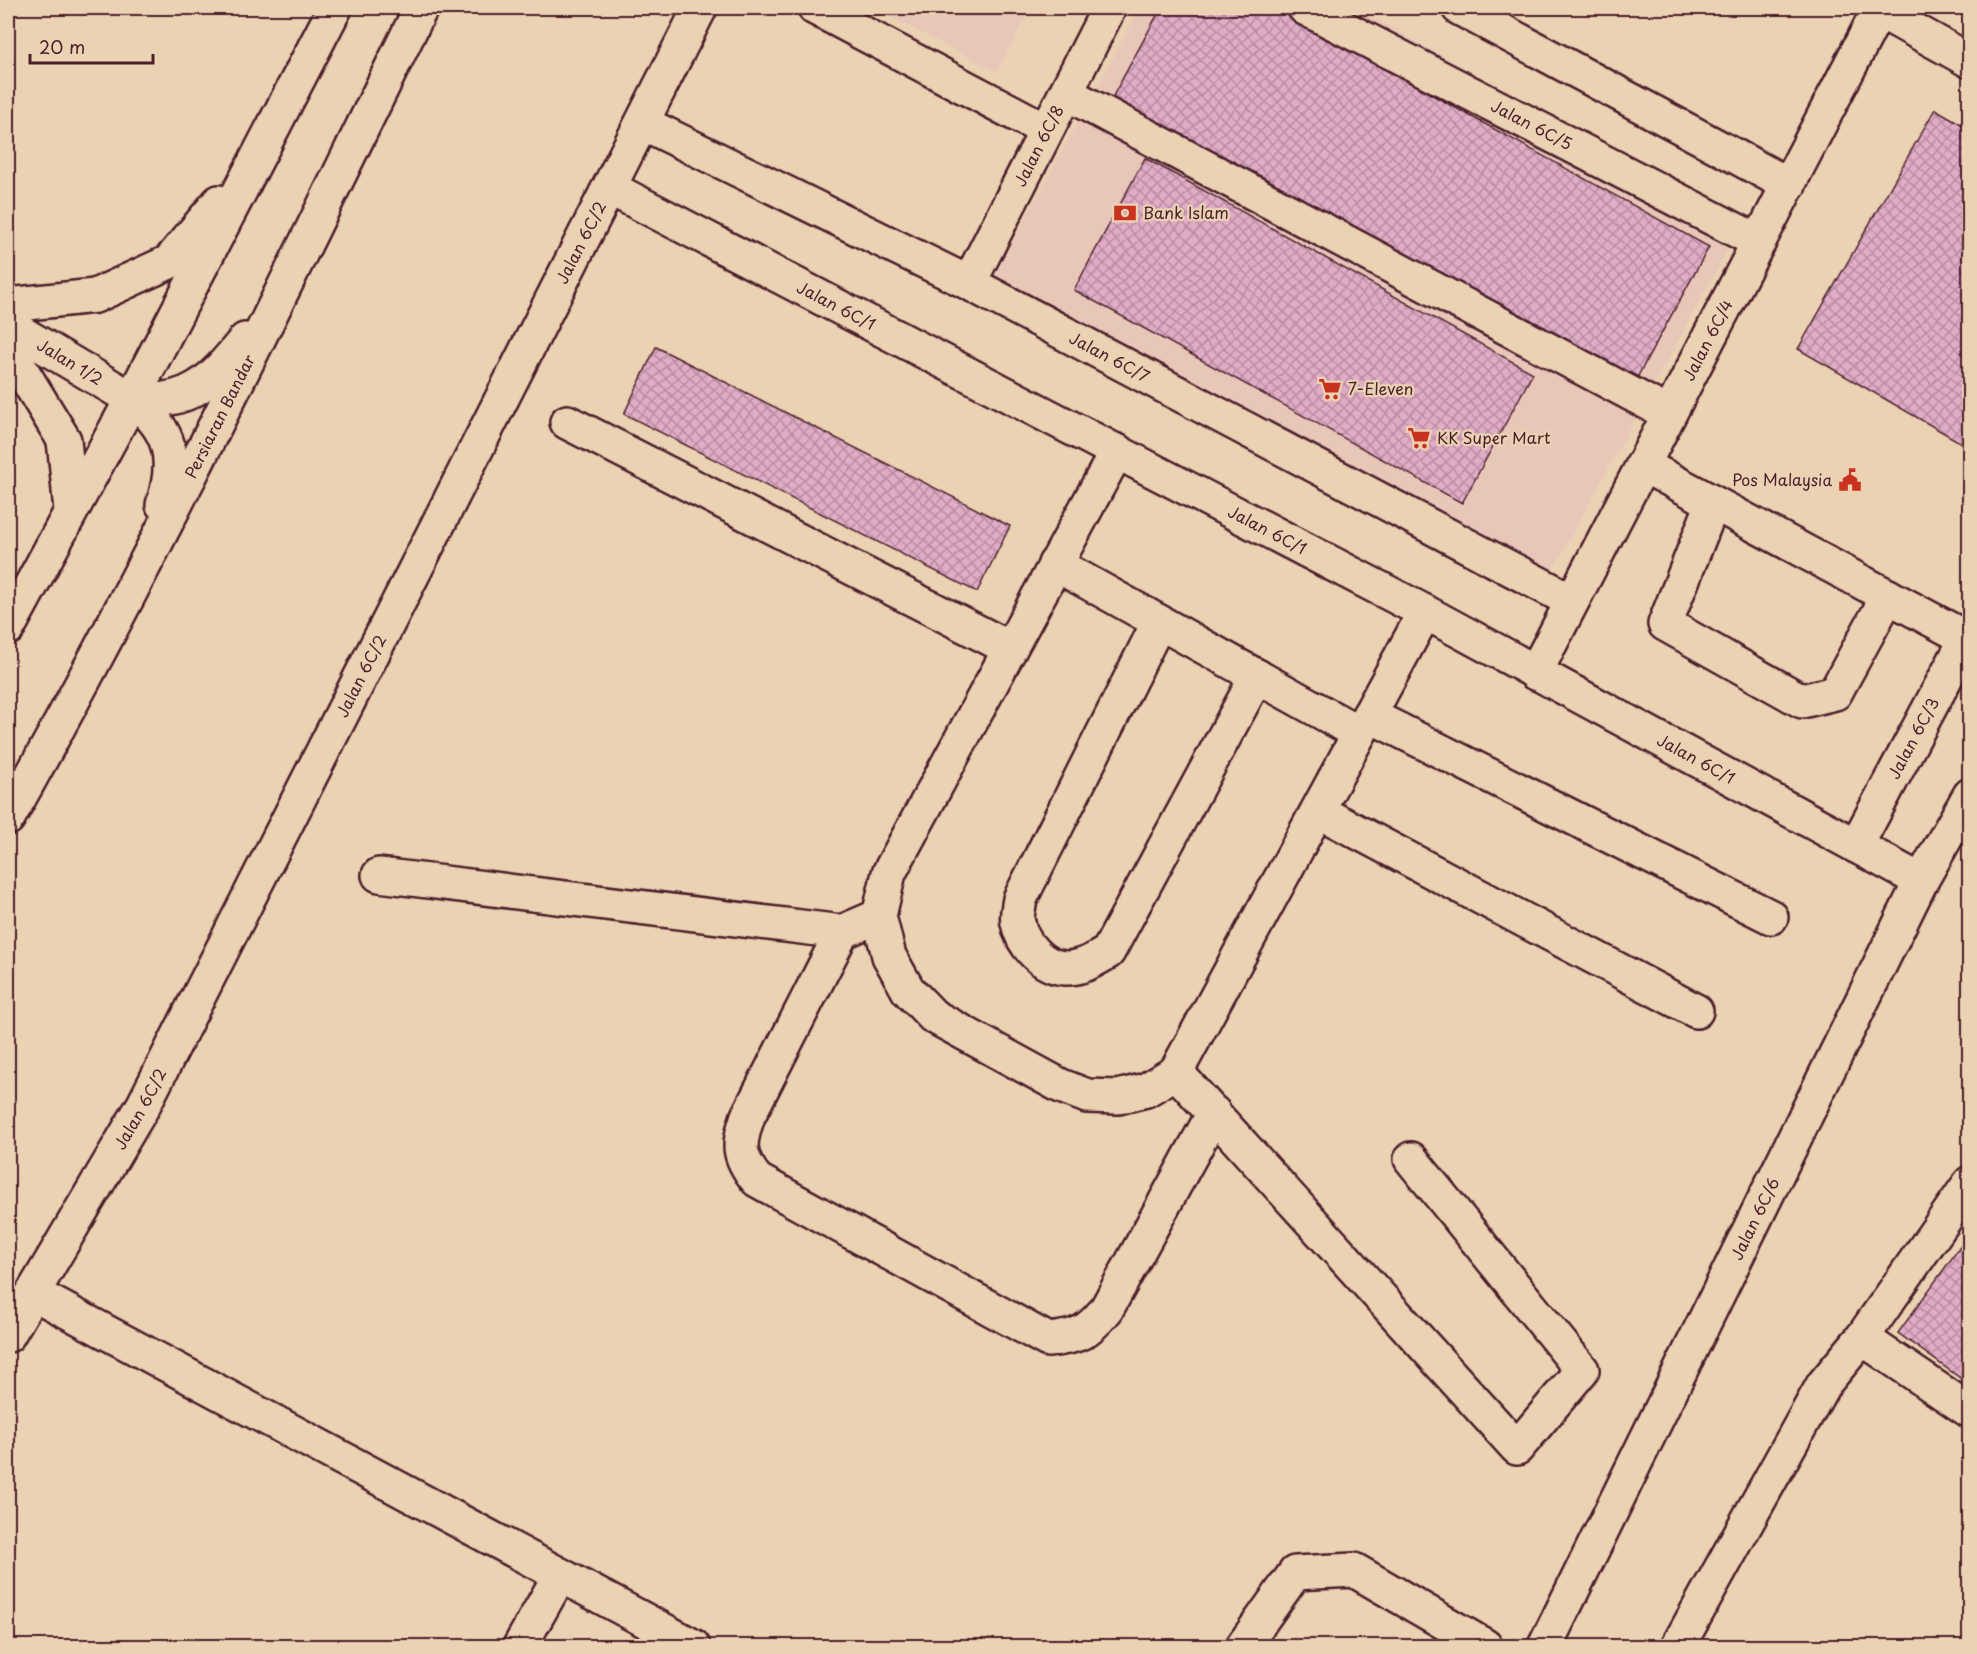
<svg xmlns="http://www.w3.org/2000/svg" width="1977" height="1654" font-family="'Playpen Sans',sans-serif">
	<defs>
		<pattern id="building-cross-hatch" width="8" height="8" patternUnits="userSpaceOnUse" patternTransform="scale(1.5)"><rect width="8" height="8" fill="#e1acc6"/><path d="M0 0l8 8M0 8l8-8" fill="none" stroke="#b88ba1"/></pattern>
	</defs>
	<rect width="100%" height="100%" fill="#ebd2b3"/>
	<filter id="ink" filterUnits="userSpaceOnUse"><feTurbulence type="fractalNoise" baseFrequency=".0167" numOctaves="2"/><feDisplacementMap in="SourceGraphic" scale="12" xChannelSelector="R" yChannelSelector="G"/><feConvolveMatrix kernelMatrix="1 2 1 2 8 2 1 2 1" color-interpolation-filters="sRGB"/></filter>
	<g filter="url(#ink)">
		<!-- built -->
		<g fill="#e8c7b9">
			<polygon points="873,8 1031,8 997,72"/>
			<polygon points="1140,8 1355,8 1743,221 1542,590 989,285"/>
		</g>
		<!-- building -->
		<g fill="url(#building-cross-hatch)" stroke="#4a1f2b" stroke-width="1.5">
			<polygon points="1161,8 1274,8 1709,247 1633,385 1112,98"/>
			<polygon points="1935,109 1970,129 1970,448 1798,349"/>
			<polygon points="1145,158 1533,373 1462,503 1074,290"/>
			<polygon points="656,347 1010,526 977,592 624,414"/>
			<polygon points="1970,1233 1970,1385 1898,1333"/>
		</g>
		<g fill="none" stroke-linecap="round" stroke-linejoin="round">
			<!-- minor casing -->
			<g stroke="#4a1f2b" stroke-width="38">
				<g id="minor">
					<polyline points="815,8 1046,130"/>
					<path id="s1" d="M1305,8L1759,242"/>
					<polyline points="1459,8 1789,185"/>
					<polyline points="1878,10 1970,61"/>
					<polyline points="1066,93 1669,414"/>
					<path id="s2" d="M643,123L969,283L1572,601"/>
					<path id="s3" d="M610,188L1425,612L1921,881"/>
					<path id="s4" d="M969,283L1109,8"/>
					<path id="s5" d="M8,325L132,399"/>
					<polyline points="567,422 1009,648"/>
					<polyline points="1117,451 889,873 879,916 889,956 908,990 933,1016 1061,1086 1087,1096 1118,1097 1146,1090 1176,1072 1425,612"/>
					<polyline points="1643,465 1966,638"/>
					<polyline points="1713,503 1665,624 1802,701 1835,693 1888,596"/>
					<polyline points="1055,564 1359,733"/>
					<path d="M1159,622L1020,899C1019,906 1016,916 1018,923C1022,944 1042,967 1065,968C1081,969 1096,959 1108,952L1257,676"/>
					<path id="s6" d="M1535,673L1880,8"/>
					<polyline points="1369,715 1771,917"/>
					<polyline points="1318,811 1696,1011"/>
					<path id="s7" d="M1856,846L1970,632"/>
					<polyline points="379,875 842,932"/>
					<path d="M879,916L842,932L748,1116C738,1145 737,1155 757,1180L1048,1340C1078,1337 1087,1333 1106,1310L1214,1113"/>
					<polyline points="1176,1072 1517,1448 1582,1370 1411,1159"/>
					<polyline points="33,1293 693,1646"/>
					<path id="s8" d="M8,1335L143,1106L700,8"/>
					<polyline points="1862,1338 1970,1411"/>
					<polyline points="520,1646 560,1575"/>
					<polyline points="1243,1646 1295,1573 1354,1570 1485,1646"/>
					<path id="s9" d="M1545,1646L1921,881L1970,795"/>
					<polyline points="1678,1646 1823,1385 1862,1338 1970,1183"/>
				</g>
			</g>
			<!-- major casing -->
			<g stroke="#4a1f2b" stroke-width="38">
				<g id="major">
					<polyline points="8,305 95,296 169,262 219,202"/>
					<polyline points="8,348 64,440 71,510"/>
					<path d="M132,399C171,429 178,458 163,505"/>
					<path d="M132,399C188,406 211,382 245,340"/>
					<polyline points="8,628 132,399 335,8"/>
					<path id="s10" d="M8,818C157,554 287,280 421,8"/>
				</g>
			</g>
			<!-- minor -->
			<use href="#minor" stroke="#ebd2b3" stroke-width="33"/>
			<!-- major -->
			<use href="#major" stroke="#ebd2b3" stroke-width="33"/>
		</g>
	</g>
	<!-- icons -->
	<defs>
		<g id="bank-bare" transform="scale(1.8)"><path d="M-6-4H6V4H-6ZM0-2.3a2.3 2.3 0 1 0 0 4.6a2.3 2.3 0 1 0 0-4.6Z" fill="#c8321e" stroke="#ebd2b3" stroke-width="2.5" paint-order="stroke"/></g>
		<g id="supermarket-bare" transform="scale(1.8)"><path d="M-6-5.5h2.5l.6 2H6L4.5 2H-2.5L-4.4-4H-6ZM-1.5 3.2a1.3 1.3 0 1 0 .1 0ZM3 3.2a1.3 1.3 0 1 0 .1 0Z" fill="#c8321e" stroke="#ebd2b3" stroke-width="2.5" paint-order="stroke"/></g>
		<g id="civic-bare" transform="scale(1.8)"><path d="M-.6-6.5H3V-4.5H.6V-3L4-1V1h2V6H-6V1h2V-1L-.6-3ZM-1.2 2.5V6h2.4V2.5Z" fill="#c8321e" stroke="#ebd2b3" stroke-width="2.5" paint-order="stroke"/></g>
	</defs>
	<g fill-rule="evenodd">
		<use href="#bank-bare" x="1125" y="213"/>
		<use href="#supermarket-bare" x="1330" y="389"/>
		<use href="#supermarket-bare" x="1419" y="438"/>
		<use href="#civic-bare" x="1850" y="480"/>
	</g>
	<g text-anchor="middle" stroke-width="4.5" stroke-linejoin="round" paint-order="stroke">
		<!-- street labels -->
		<g font-size="16" fill="#4a1f2b" stroke="#ebd2b3">
			<text dy="6" stroke="none"><textPath href="#s1" startOffset="255">Jalan 6C/5</textPath></text>
			<text dy="6" stroke="none"><textPath href="#s4" startOffset="154">Jalan 6C/8</textPath></text>
			<text dy="6" stroke="none"><textPath href="#s8" startOffset="1234">Jalan 6C/2</textPath></text>
			<text dy="6" stroke="none"><textPath href="#s3" startOffset="255">Jalan 6C/1</textPath></text>
			<text dy="6" stroke="none"><textPath href="#s6" startOffset="375">Jalan 6C/4</textPath></text>
			<text dy="6" stroke="none"><textPath href="#s2" startOffset="522">Jalan 6C/7</textPath></text>
			<text dy="6" stroke="none"><textPath href="#s5" startOffset="72">Jalan 1/2</textPath></text>
			<text dy="6" stroke="none"><textPath href="#s10" startOffset="454">Persiaran Bandar</textPath></text>
			<text dy="6" stroke="none"><textPath href="#s3" startOffset="741">Jalan 6C/1</textPath></text>
			<text dy="6" stroke="none"><textPath href="#s8" startOffset="748">Jalan 6C/2</textPath></text>
			<text dy="6" stroke="none"><textPath href="#s7" startOffset="122">Jalan 6C/3</textPath></text>
			<text dy="6" stroke="none"><textPath href="#s3" startOffset="1227">Jalan 6C/1</textPath></text>
			<text dy="6" stroke="none"><textPath href="#s8" startOffset="262">Jalan 6C/2</textPath></text>
			<text dy="6" stroke="none"><textPath href="#s9" startOffset="476">Jalan 6C/6</textPath></text>
		</g>
		<!-- poi labels -->
		<g font-size="16" fill="#4a1f2b" stroke="#ebd2b3" text-anchor="start">
			<text x="1143" y="219">Bank Islam</text>
			<text x="1348" y="395">7-Eleven</text>
			<text x="1437" y="444">KK Super Mart</text>
			<text x="1832" y="486" text-anchor="end">Pos Malaysia</text>
		</g>
	</g>
	<!-- margin -->
	<rect width="1977" height="1654" fill="none" stroke="#ebd2b3" stroke-width="30"/>
	<rect x="15" y="15" width="1947" height="1624" fill="none" stroke="#4a1f2b" stroke-width="2" filter="url(#ink)"/>
	<!-- scale -->
	<path d="M30 54v9h123v-9" fill="none" stroke="#4a1f2b" stroke-width="3"/>
	<text x="39" y="54" font-size="18" fill="#4a1f2b" stroke="#ebd2b3" stroke-width="4.5" paint-order="stroke">20 m</text>
</svg>
